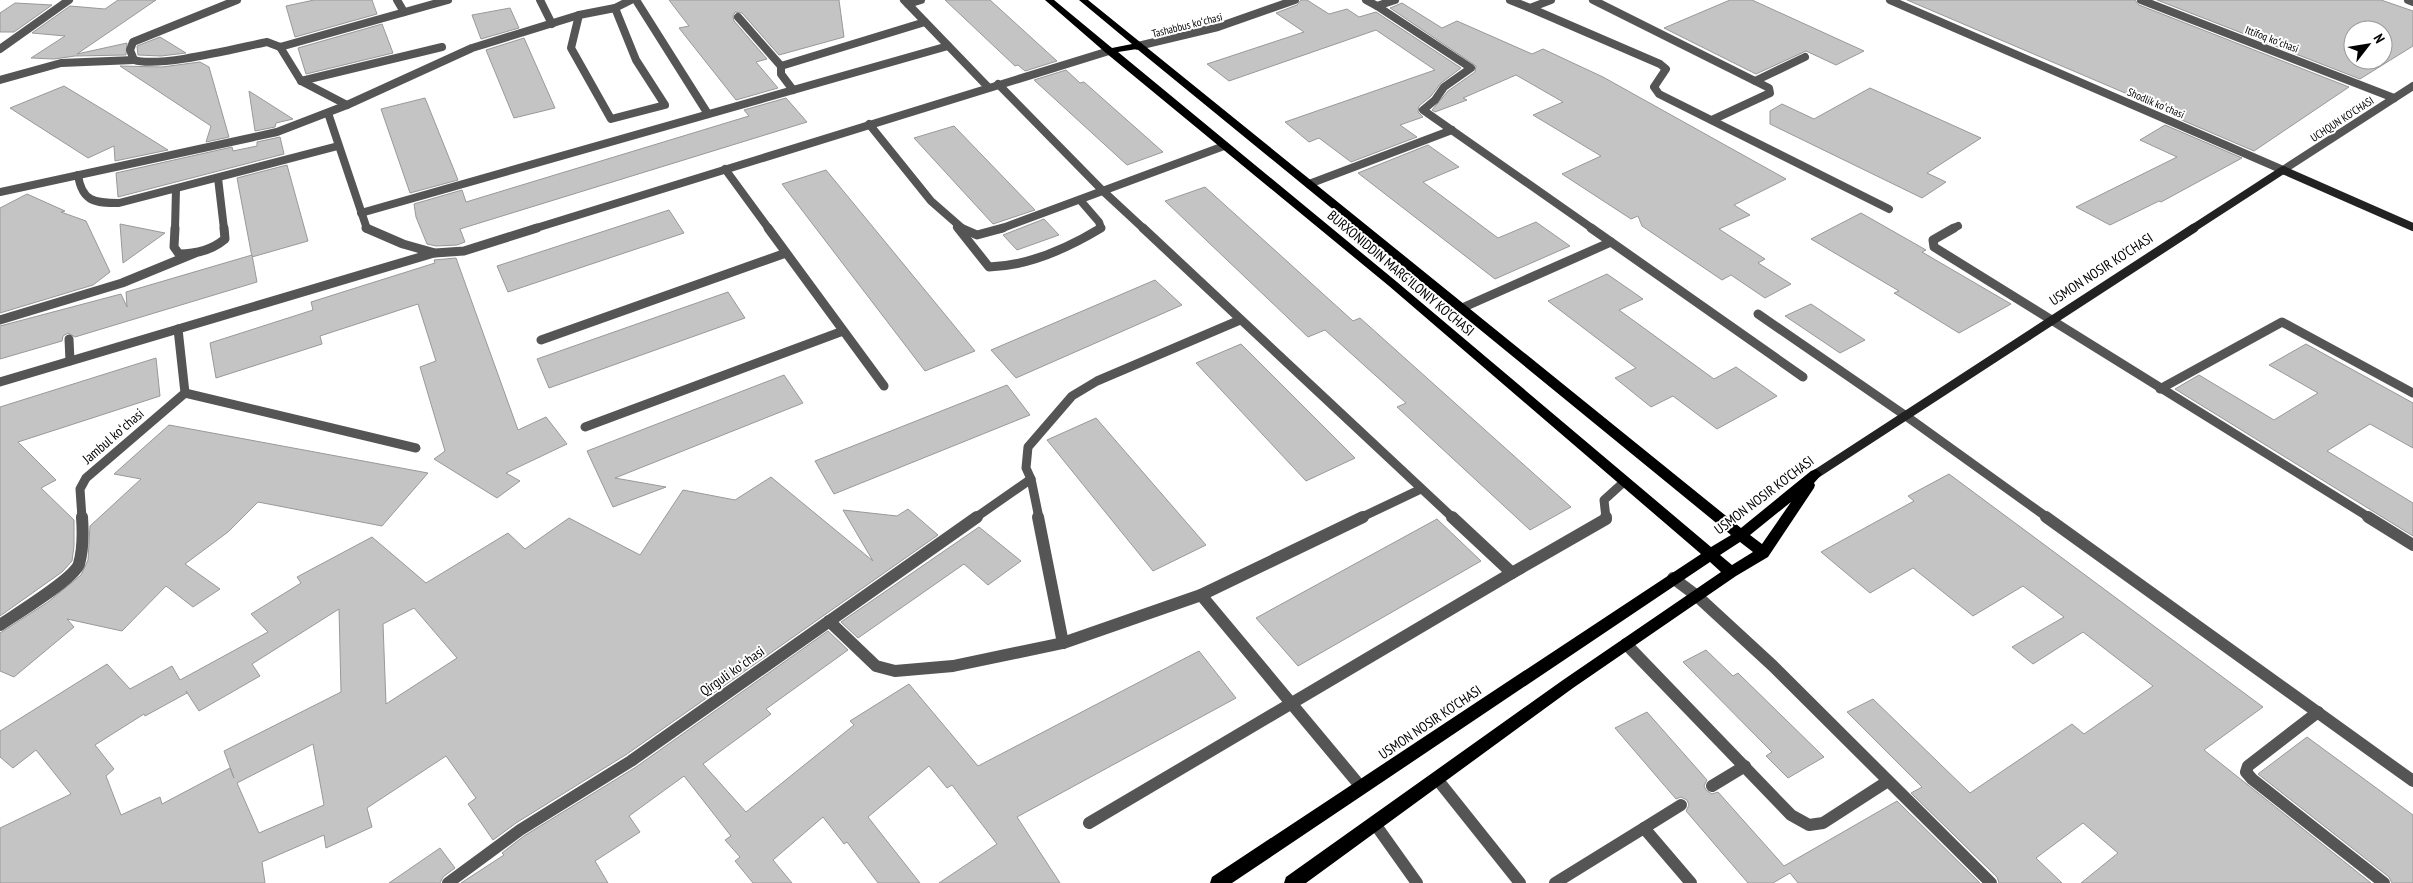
<svg xmlns="http://www.w3.org/2000/svg" width="2413" height="883" font-family="'PT Sans Narrow',sans-serif">
	<rect width="100%" height="100%" fill="#fff"/>
	<!-- building -->
	<g fill="#c4c4c4" stroke="#999" fill-rule="evenodd">
		<polygon points="118,0 156,0 77,54 127,43 126,55 75,56 54,59 31,58 65,36 32,33 70,6 105,9"/>
		<polygon points="314,0 372,0 377,14 295,37 286,6"/>
		<polygon points="669,0 839,0 844,37 779,55 742,13 735,12 733,16 734,21 767,59 756,62 778,88 736,100 679,28 689,26"/>
		<polygon points="945,0 990,0 1057,61 1025,71 1018,65 1015,66"/>
		<polygon points="1301,0 1307,0 1329,14 1347,9 1359,17 1376,12 1461,68 1441,83 1431,96 1419,106 1418,112 1423,117 1400,125 1417,137 1351,162 1319,138 1309,142 1285,122 1435,70 1376,30 1229,81 1207,64 1304,32 1276,13 1297,5"/>
		<polygon points="1730,0 1752,0 1864,51 1836,65 1806,51 1756,74 1664,28"/>
		<polygon points="1907,0 2135,0 2139,5 2349,87 2254,151 2177,118 2179,116"/>
		<path d="M2157,0H2381L2413,11V46L2360,79ZM2353,30H2383V60H2353Z"/>
		<polygon points="15,3 52,5 14,32 0,32 0,13"/>
		<polygon points="1402,3 1442,28 1457,21 1532,54 1543,49 1603,77 1786,179 1734,205 1750,215 1719,229 1765,259 1758,263 1791,284 1765,298 1731,275 1722,280 1642,226 1638,216 1631,219 1562,174 1601,156 1533,115 1563,102 1516,75 1463,98 1467,100 1435,112 1432,110 1448,91 1475,72 1476,66 1390,8"/>
		<polygon points="510,8 519,28 481,39 472,15"/>
		<polygon points="382,24 393,53 306,74 298,48"/>
		<polygon points="160,37 186,53 161,56 138,55 137,46"/>
		<polygon points="524,38 555,108 514,118 486,50"/>
		<polygon points="200,62 209,67 229,137 206,142 211,126 120,66 162,67"/>
		<polygon points="1066,70 1080,83 1084,82 1163,152 1127,165 1034,80"/>
		<polygon points="64,86 112,115 168,150 115,161 114,146 88,158 10,108"/>
		<polygon points="1870,88 1981,138 1927,173 1946,182 1922,198 1770,124 1770,111 1782,104 1814,119"/>
		<polygon points="249,91 293,119 276,123 275,127 255,131"/>
		<polygon points="425,98 458,180 410,193 381,109"/>
		<polygon points="786,98 807,122 460,229 465,242 457,245 436,246 427,244 416,217 414,204 462,190 466,202 749,116 744,110"/>
		<polygon points="2165,125 2242,158 2161,202 2159,201 2110,225 2076,207 2177,157 2140,140"/>
		<polygon points="954,126 1035,210 993,224 914,138"/>
		<polygon points="280,137 284,154 118,197 116,173 232,147 233,151 257,146 257,142"/>
		<polygon points="1428,145 1459,167 1423,182 1498,238 1536,222 1570,246 1495,279 1358,173"/>
		<polygon points="287,165 308,241 252,257 237,178"/>
		<polygon points="826,170 975,351 925,371 782,184"/>
		<polygon points="1205,187 1353,321 1360,318 1571,507 1530,530 1397,407 1406,403 1325,330 1308,337 1165,201"/>
		<polygon points="27,194 65,211 61,212 86,221 110,272 93,285 0,313 0,208"/>
		<polygon points="669,210 684,233 508,292 497,266"/>
		<polygon points="1861,213 1926,250 1922,252 2011,304 1959,333 1894,293 1899,291 1811,239"/>
		<polygon points="1044,219 1059,235 1017,250 1003,235"/>
		<polygon points="120,224 165,233 123,263"/>
		<polygon points="252,255 257,282 75,337 68,333 63,336 62,341 0,359 0,326 121,294 127,307 126,292"/>
		<polygon points="456,258 518,430 546,417 567,444 506,473 520,481 497,498 434,459 445,451 420,367 436,361 418,304 320,336 322,344 216,378 210,343 313,310 311,302 435,263 434,260"/>
		<polygon points="1607,274 1643,299 1619,310 1714,379 1736,367 1777,396 1717,429 1673,396 1651,407 1615,378 1636,368 1548,301"/>
		<polygon points="1155,280 1182,305 1016,378 991,350"/>
		<polygon points="728,292 745,318 549,388 537,359"/>
		<polygon points="1811,304 1865,340 1840,353 1785,316"/>
		<polygon points="1241,344 1355,458 1306,481 1196,363"/>
		<polygon points="2306,344 2413,403 2413,448 2370,424 2327,451 2413,503 2413,536 2175,389 2199,375 2274,420 2318,393 2269,365"/>
		<polygon points="156,358 160,396 18,442 56,480 41,488 74,520 74,546 72,561 62,572 0,616 0,407"/>
		<polygon points="784,375 803,403 615,478 666,487 613,507 587,451"/>
		<polygon points="1007,385 1030,415 834,494 815,461"/>
		<polygon points="1096,418 1206,545 1153,571 1047,440"/>
		<polygon points="169,425 428,473 382,526 258,502 228,532 185,564 220,589 193,607 166,586 122,631 67,619 74,627 14,677 0,671 0,633 48,602 81,575 88,560 90,526 141,479 114,474"/>
		<polygon points="1949,474 2263,707 2204,750 2371,883 2081,883 2118,853 2083,823 2036,858 2062,883 1999,883 1997,877 1911,793 1922,787 1847,712 1873,699 1970,793 2072,724 2084,734 2153,686 2083,632 2033,664 2012,647 2064,617 2023,586 1973,616 1913,568 1870,593 1821,552 1914,501 1908,496"/>
		<path d="M771,477L873,561L843,510L897,516L908,509L938,535L627,754L516,823L493,840L468,804L476,798L446,756L367,808L372,827L326,848L324,835L262,862L265,883H0V828L71,794L36,750L13,768L0,757V731L107,664L130,689L172,666L180,680L268,632L251,614L301,583L297,577L372,537L426,583L508,533L525,549L569,518L640,555L683,490L735,500ZM414,608L457,658L386,704L383,624ZM339,609L341,692L224,751L234,778L230,768L162,804L160,797L121,815L106,776L114,769L95,745L144,714L145,716L187,693L186,691L199,711L260,676L252,664ZM313,744L324,805L259,833L237,783Z"/>
		<polygon points="1437,519 1481,561 1298,666 1256,618"/>
		<polygon points="979,527 1021,561 988,585 964,564 858,638 841,622"/>
		<polygon points="828,631 848,650 766,709 771,714 703,764 746,812 854,725 850,721 909,684 978,766 1199,651 1236,698 1017,817 1060,883 939,883 997,844 952,785 947,788 929,766 868,817 920,883 878,883 847,842 844,844 823,817 773,860 792,883 753,883 735,861 740,857 725,840 731,836 684,776 629,816 640,832 595,861 608,883 461,883 504,855 502,853 524,836 636,767"/>
		<polygon points="1706,650 1733,676 1738,673 1824,757 1788,778 1766,756 1772,752 1683,662"/>
		<polygon points="1647,712 1707,780 1704,786 1706,790 1712,794 1718,792 1784,866 1897,801 1980,883 1798,883 1790,873 1773,883 1748,883 1686,811 1689,805 1687,800 1681,797 1676,799 1615,728"/>
		<polygon points="2307,737 2413,815 2413,883 2392,883 2389,877 2258,774"/>
		<polygon points="440,848 455,868 443,877 440,883 389,883"/>
	</g>
	<g fill="none" stroke-linecap="round" stroke-linejoin="round">
		<!-- service-far2 -->
		<g stroke="#555" stroke-width="8">
			<path d="M237,0L133,42L130,50L134,60C160,68 237,48 267,42L280,47L448,0"/>
			<polyline points="397,0 404,12"/>
			<polyline points="540,0 552,24"/>
			<polyline points="636,0 708,114"/>
			<polyline points="904,0 988,87"/>
			<polyline points="1366,0 1377,6 1395,0"/>
			<polyline points="1510,0 1530,8 1551,0"/>
			<polyline points="1593,0 1755,81 1805,57"/>
			<polyline points="908,4 921,0"/>
			<polyline points="1377,6 1471,68 1444,87 1435,100 1423,110 1593,229"/>
			<polyline points="1530,8 1660,64 1666,69 1654,87 1659,94 1889,209"/>
			<polyline points="579,15 571,48 611,119 665,105 636,60 615,8"/>
			<polyline points="738,17 781,66"/>
			<polyline points="280,47 301,81 347,105"/>
			<polyline points="0,49 69,0"/>
			<polyline points="0,80 61,63 134,60"/>
			<polyline points="301,81 442,47"/>
			<polyline points="998,84 1103,191 1144,229"/>
			<polyline points="793,90 781,74 781,66 925,22"/>
			<polyline points="328,113 367,229"/>
			<polyline points="1712,120 1770,93 1769,88 1755,81"/>
			<polyline points="869,124 931,201 963,229"/>
			<polyline points="725,169 769,229"/>
			<path d="M78,175C82,202 95,203 119,203L338,146"/>
			<polyline points="218,178 224,229"/>
			<polyline points="1309,184 1452,130"/>
			<polyline points="0,192 277,132 347,105 472,48 579,15 615,8 631,0"/>
			<polyline points="1080,200 1099,222 1101,228 1099,229"/>
			<polyline points="361,213 948,46"/>
			<polyline points="957,227 959,229"/>
			<polyline points="175,229 176,189"/>
			<polyline points="533,229 1109,51"/>
			<polyline points="1000,229 1224,146"/>
			<polyline points="1952,229 1958,226"/>
		</g>
		<!-- service-far1 -->
		<g stroke="#555" stroke-width="9">
			<path d="M175,228L174,247L179,254C196,254 212,250 225,239L224,228"/>
			<polyline points="366,228 403,244 435,253 464,251 537,228"/>
			<polyline points="768,228 884,386"/>
			<path d="M958,228L989,267C1028,266 1068,248 1101,228"/>
			<polyline points="961,228 977,235 1003,228"/>
			<polyline points="1143,228 1453,518"/>
			<polyline points="1591,228 1803,377"/>
			<polyline points="1954,228 1933,240 1934,247 2370,518"/>
			<polyline points="1462,308 1611,242"/>
			<polyline points="1758,314 1906,416 2048,518"/>
			<polyline points="0,320 122,283 195,253"/>
			<polyline points="69,339 70,361"/>
			<polyline points="541,340 786,253"/>
			<polyline points="0,382 434,253"/>
			<polyline points="2160,389 2282,322 2413,393"/>
			<polyline points="185,393 416,448"/>
			<polyline points="585,427 843,331"/>
			<polyline points="82,518 80,489 86,478 185,393 178,329"/>
			<polyline points="975,518 1031,479"/>
			<polyline points="1039,518 1031,479 1026,468 1028,447 1072,396 1097,381 1240,320"/>
			<polyline points="1360,518 1421,489"/>
			<polyline points="1606,518 1604,500 1625,481"/>
		</g>
		<!-- service -->
		<g stroke="#555" stroke-width="12">
			<polyline points="1038,517 1063,643"/>
			<polyline points="1452,517 1512,573 1606,519 1606,517"/>
			<polyline points="2046,517 2413,781"/>
			<polyline points="2368,517 2413,545"/>
			<polyline points="1201,595 1361,787"/>
			<polyline points="829,621 876,666 895,671 953,666 1063,643 1201,595 1363,517"/>
			<path d="M0,625C16,614 74,579 79,564C83,550 83,531 82,517"/>
			<polyline points="1626,644 1791,815 1809,825 1823,823 1888,781"/>
			<polyline points="2318,712 2248,766 2246,772 2252,779 2384,883"/>
			<polyline points="1437,779 1520,883"/>
			<polyline points="1712,786 1745,766"/>
			<polyline points="1089,823 1512,573"/>
			<polyline points="1375,824 1417,883"/>
			<polyline points="1644,828 1681,805"/>
			<polyline points="448,883 520,830 631,761 977,517"/>
			<polyline points="1555,883 1644,828 1691,883"/>
		</g>
		<!-- minor-far1 -->
		<g stroke="#555" stroke-width="8">
			<polyline points="2141,0 2394,98"/>
			<polyline points="2408,0 2413,2"/>
			<polyline points="2283,170 2413,86"/>
		</g>
		<!-- minor -->
		<polyline stroke="#555" stroke-width="12" points="1673,578 1697,596 1773,666 1991,883"/>
		<!-- tertiary -->
		<g stroke="#555" stroke-width="8">
			<polyline points="1890,0 2283,170"/>
			<polyline points="1138,46 1218,27 1295,0"/>
		</g>
		<!-- secondary-far1 -->
		<polyline stroke="#222" stroke-width="8" points="2192,229 2283,170 2413,227"/>
		<!-- secondary -->
		<polyline stroke="#222" stroke-width="9" points="1816,474 2194,228"/>
		<!-- primary -->
		<path fill="#000" fill-rule="evenodd" d="M1045,0H1054L1112,48L1132,44L1079,0H1088L1741,528L1811,471L1816,469L1822,474L1814,483L1815,485L1814,488L1768,557L1736,576L1573,688L1306,883H1284L1286,877L1563,680L1721,572L1710,562L1232,883H1210L1212,877L1701,554L1389,286L1106,53ZM1137,49L1731,535L1711,547L1397,282L1118,52ZM1791,502L1762,544L1750,535ZM1740,542L1753,552L1732,565L1720,555Z"/>
	</g>
	<g text-anchor="middle" stroke-width="4" stroke-linejoin="round" paint-order="stroke">
		<!-- far-street labels -->
		<g font-size="11" fill="#000" stroke="#fff">
			<text transform="translate(1187 25) rotate(-14)" y="4">Tashabbus koʻchasi</text>
			<text transform="translate(2272 39) rotate(21)" y="4">Ittifoq koʻchasi</text>
			<text transform="translate(2156 103) rotate(23)" y="4">Shodlik koʻchasi</text>
			<text transform="translate(2342 119) rotate(-33)" y="4">UCHQUN KO'CHASI</text>
		</g>
		<!-- street labels -->
		<g font-size="14" fill="#000" stroke="#fff">
			<text transform="translate(2101 269) rotate(-33)" y="5">USMON NOSIR KO‘CHASI</text>
			<text transform="translate(1401 273) rotate(40)" y="5">BURXONIDDIN MARG’ILONIY KO’CHASI</text>
			<text transform="translate(113 436) rotate(-41)" y="5">Jambul koʻchasi</text>
			<text transform="translate(1764 495) rotate(-37)" y="5">USMON NOSIR KO‘CHASI</text>
			<text transform="translate(732 671) rotate(-35)" y="5">Qirguli koʻchasi</text>
			<text transform="translate(1430 722) rotate(-34)" y="5">USMON NOSIR KO‘CHASI</text>
		</g>
	</g>
	<!-- north arrow -->
	<g transform="translate(2368 45) rotate(59)"><circle r="24" fill="#ffffff" stroke="#999999"/>
	<path d="M0-4L9 19L0 12L-9 19Z" fill="#000000"/>
	<text y="-8" font-size="14" font-weight="bold" text-anchor="middle" fill="#000000">N</text>
	</g>
</svg>
